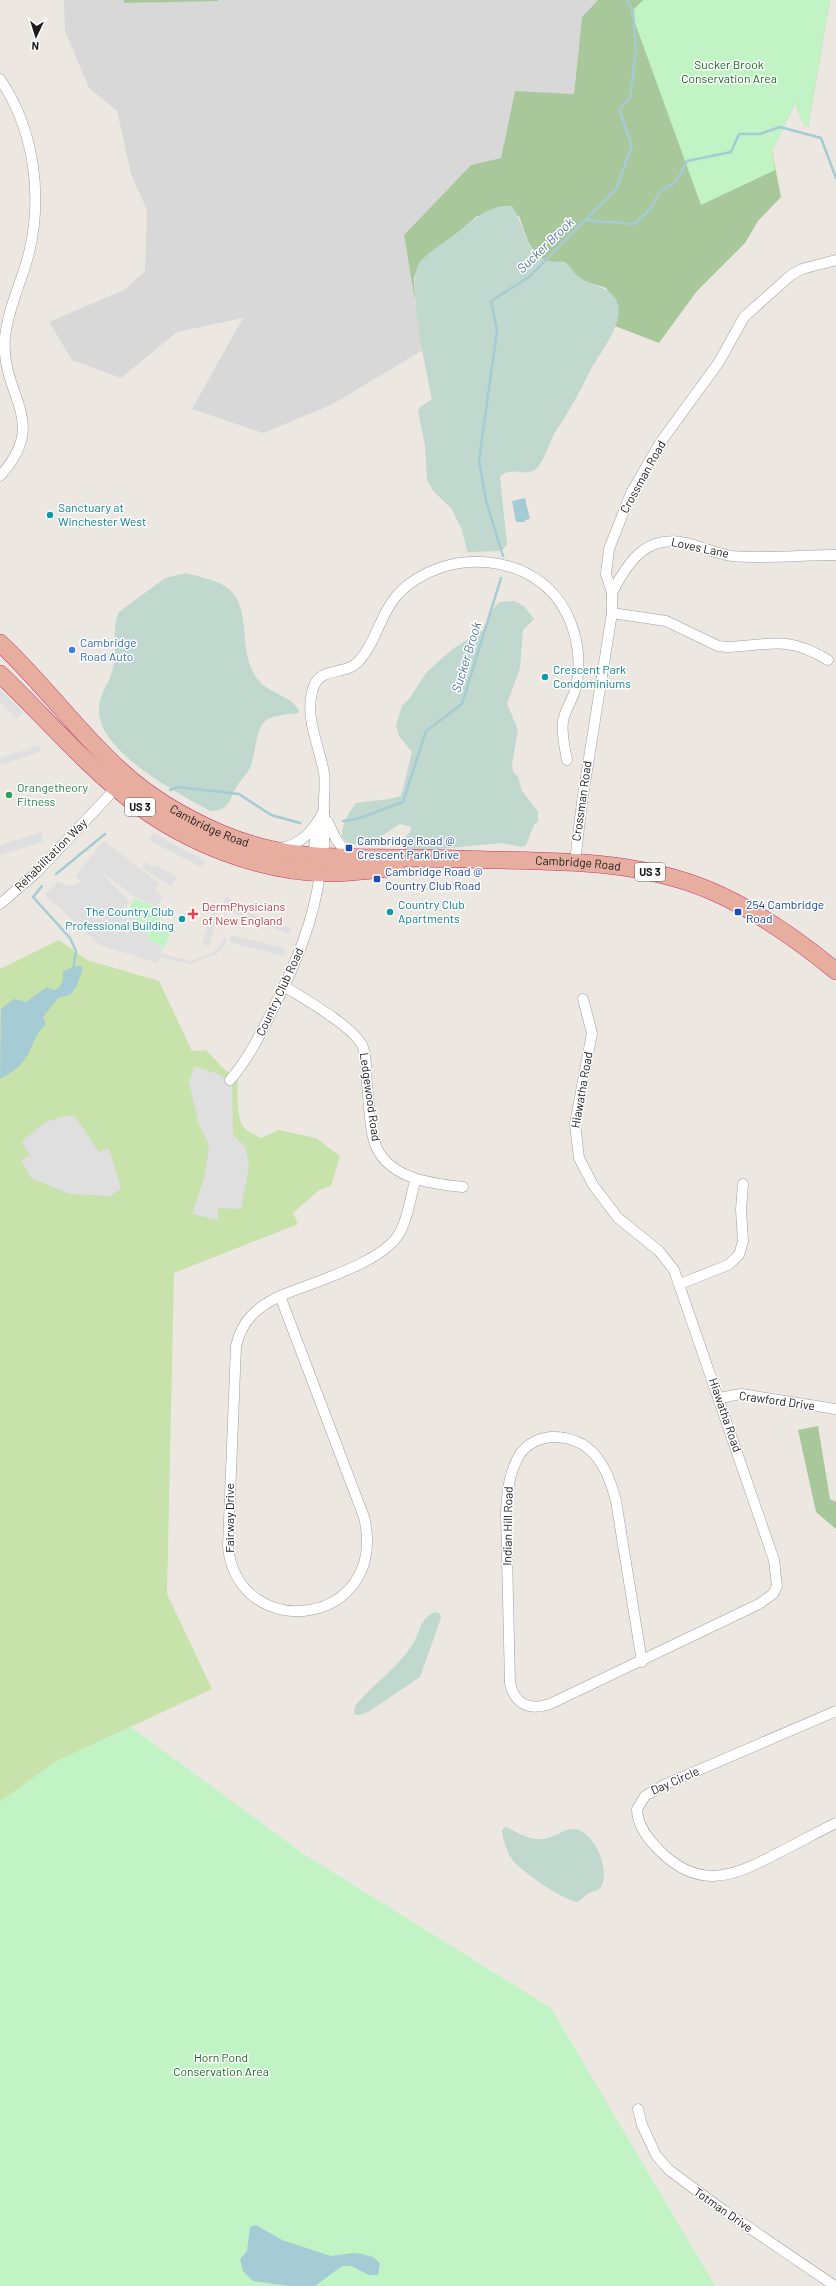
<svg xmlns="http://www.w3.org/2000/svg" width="836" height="2286" font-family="Barlow,sans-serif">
	<rect width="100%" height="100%" fill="#ece8e1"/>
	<!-- residential -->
	<polygon fill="#d9d8d8" points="64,0 124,0 124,3 218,0 598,0 582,17 574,94 515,91 501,158 471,165 404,235 423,350 331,405 263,433 192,409 243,318 177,332 121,378 72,360 49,322 124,290 145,271 147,210 131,174 117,111 89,88 65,31"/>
	<!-- grass -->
	<path fill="#c7e2ab" d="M59,940L87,960L159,981L192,1051L206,1050L225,1070L238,1080C237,1090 237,1119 243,1126C247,1132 256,1135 261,1138L279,1130L316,1138L340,1156L331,1186L319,1190L293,1213L298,1224L174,1273L167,1594L212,1689L55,1762L0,1802V969Z"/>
	<!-- forest -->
	<g fill="#a8c79a">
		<polygon points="124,0 218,0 218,1 124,3"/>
		<path d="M598,0H830L808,127H805L795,103L772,151L781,197L758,221L745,243L697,291L659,343L615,326L618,309L606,288C595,284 581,282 573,273C570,270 569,265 566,263C560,260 556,264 551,263C530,258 525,232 519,216H477L461,230L420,262L414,278L415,301L404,235L471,165L501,158L515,91L574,94L582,17Z"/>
		<polygon points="818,1426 830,1499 836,1502 836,1529 816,1512 798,1430"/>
	</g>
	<!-- wetland -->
	<g fill="#c0d8cd">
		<path d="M502,206H512C523,222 524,244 539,256C550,265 561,259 567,264C573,269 575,276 584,280C596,287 606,286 615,298C629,318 600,352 591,369C580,392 568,413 554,434C549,444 543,463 536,469C526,478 512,465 500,477L507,544L502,551L469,552L467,551L462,530L451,508L434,492L427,480L425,445L418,412L420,407L432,399C427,373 405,280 420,262C429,251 445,242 456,234C474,221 479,211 502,206Z"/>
		<path d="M186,573C200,577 218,580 229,589C254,612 235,654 260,682C271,694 292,696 299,711L298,713C286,715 276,714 265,721C256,728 255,757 250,768C247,775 239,781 236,788C229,800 229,811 211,811C180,795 99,752 99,711C99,693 109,685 113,668C118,650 111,629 119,612L165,578Z"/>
		<path d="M514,601L524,606L534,619L523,630L520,668L507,704L518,730L512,765L513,772L518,777L522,791L538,812V822L534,825L526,845L522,847L501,843L408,852L404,849L401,841L410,832L411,827L400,824C379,836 376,846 349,844L342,837C342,823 348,814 356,803L390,799L401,796L412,752L399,736L396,725L402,706L409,699L426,673L440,660L454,648L483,630L492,611L499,602Z"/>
		<path d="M435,1612L439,1613L441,1618L420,1677L368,1712L360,1715L354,1714L355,1706C372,1685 396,1669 411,1647C420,1635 419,1618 435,1612Z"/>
		<path d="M506,1827C519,1833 528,1840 543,1839C557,1838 567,1824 581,1831C597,1839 611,1873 600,1888C597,1892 591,1891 587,1894C583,1897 582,1900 577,1902C561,1899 526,1874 514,1862C508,1855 502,1838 502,1830Z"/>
	</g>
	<!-- park -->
	<g fill="#c1f3c4">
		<polygon points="643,0 830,0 808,127 805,127 795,103 772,151 775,170 701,205 631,12"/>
		<polygon points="134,898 164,911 157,927 171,933 164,948 150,940 144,929 129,910"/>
		<polygon points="131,1727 305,1855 551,2008 715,2286 0,2286 0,1802 55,1762"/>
	</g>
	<!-- parking -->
	<g fill="#dfdfdf">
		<polygon points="0,689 23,712 17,719 0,702"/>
		<polygon points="39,745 41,751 1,765 0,758"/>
		<polygon points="41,832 43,842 0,855 0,845"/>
		<polygon points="153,833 206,861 202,868 149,840"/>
		<polygon points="104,841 159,883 154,891 163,896 157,907 132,895 105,874 103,875 130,902 125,908 144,929 149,940 163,948 161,954 191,961 213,952 220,946 224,938 227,940 223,948 216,954 191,964 160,957 157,963 100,945 45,895 57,882 68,886 76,885 80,881 75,876"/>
		<polygon points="145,862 154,868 156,865 177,878 171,886 142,868"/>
		<polygon points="228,896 239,909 291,929 289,934 232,912 223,900"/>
		<polygon points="212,912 218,914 209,946 202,944"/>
		<polygon points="231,935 286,949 284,956 229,942"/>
		<polygon points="194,1066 221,1075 232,1086 233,1135 245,1146 248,1160 249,1167 241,1209 218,1208 218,1220 192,1214 204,1178 209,1148 208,1142 199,1125 188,1079 191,1078"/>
		<polygon points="64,1116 75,1116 99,1152 109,1148 121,1189 110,1196 70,1194 31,1178 21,1160 30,1155 22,1142 23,1140 46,1122"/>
	</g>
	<!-- water -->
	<g fill="#a5cbd5">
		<polygon points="525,498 530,519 525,520 525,522 516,522 512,501"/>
		<path d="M76,966H81L83,968L76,987L70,995L58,998L43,1017L46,1024C35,1034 33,1047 25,1059C18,1069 10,1073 0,1079L1,1009L14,999L26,1002L47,987L54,990C64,986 63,980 63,971Z"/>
		<polygon points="256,2225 282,2240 331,2256 353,2253 363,2254 373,2257 380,2263 378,2275 369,2275 351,2266 342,2266 315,2286 289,2286 253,2281 243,2271 240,2259 247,2251 250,2227"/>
	</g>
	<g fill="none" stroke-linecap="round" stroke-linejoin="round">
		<!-- stream -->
		<g stroke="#a5cbd5" stroke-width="2.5">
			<polyline points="584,220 634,224 649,211 660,191 676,182 687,161 731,152 739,134 760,134 780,127 821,138 836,178"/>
			<polyline points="503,556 486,501 479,460 497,331 491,301 529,277 616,189 632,146 619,109 630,98 636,50 633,11 627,0"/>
			<polyline points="170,790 177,787 239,794 271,815 300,823"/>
			<polyline points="343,821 357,819 403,802 426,731 462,704 501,578"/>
			<polyline points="56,874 105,834"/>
			<polyline points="42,886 33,897 70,938 76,951 73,970"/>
		</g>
		<!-- minor casing -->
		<g stroke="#9f9f9f" stroke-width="11">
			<g id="minor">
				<path d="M0,79C34,129 43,195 29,253C22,281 8,308 5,337C0,397 51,420 0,476"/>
				<path d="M612,593C630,557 650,531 694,545C706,549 719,554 732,556C766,559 802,555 836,555"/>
				<path d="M612,613L666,621L718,646L727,647C771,645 787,635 828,660"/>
				<path d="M328,822C334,836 339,849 354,855"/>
				<path d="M280,848C302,845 314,829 324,811"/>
				<polyline points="313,857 317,824"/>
				<path d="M323,858C325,842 324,828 324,812C323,799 326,786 324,773C319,744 303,715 314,686C321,667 346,675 358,662C376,643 380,614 398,594C444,546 536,551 567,614C578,637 582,665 575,690C572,701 565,710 563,721C561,733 565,748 567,760"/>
				<polyline points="575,862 582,802 612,613 612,593 606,574 609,549 631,493 660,443 719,362 744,317 791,275 802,269 836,260"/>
				<polyline points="0,904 36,873 117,787"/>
				<path d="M284,986C304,999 351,1025 362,1045C367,1055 366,1072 367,1084C369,1102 369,1123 374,1141C385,1178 431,1184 463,1187"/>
				<path d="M583,999L592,1033L575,1124L579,1158L593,1185L618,1218L659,1251L674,1270L774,1560L777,1586L773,1594L759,1604L550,1704C530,1711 514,1704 510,1683L506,1513C507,1492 509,1472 520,1454C527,1444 539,1438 551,1437C592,1436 607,1466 616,1501L642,1662"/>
				<path d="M230,1080C249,1058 261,1033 274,1007C295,965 314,921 320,873"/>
				<polyline points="680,1284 728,1265 739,1255 743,1241 741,1210 743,1184"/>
				<path d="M280,1296C257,1307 242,1320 236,1346L228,1547C239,1646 390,1626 364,1517L280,1296C313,1282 384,1263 400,1232C409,1216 410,1196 416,1179"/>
				<polyline points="719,1398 741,1394 836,1409"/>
				<path d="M836,1711L664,1785L645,1796L637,1809C637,1826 649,1840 660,1851C699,1890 733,1877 776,1854C796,1844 816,1833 836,1823"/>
				<polyline points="638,2109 642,2125 656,2155 669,2170 723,2210 835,2286"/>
			</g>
		</g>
		<!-- trunk casing -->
		<g stroke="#c43467" stroke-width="18">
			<g id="trunk">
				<path id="s1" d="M0,643C43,683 77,731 120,770C149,797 183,817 220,833C286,861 336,857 405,858C433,858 462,859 490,860C565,861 639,861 709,890C756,910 797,939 836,971"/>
				<path d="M0,674C45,717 86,766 136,804C188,843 260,872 327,873C350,873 373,870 396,867"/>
			</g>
		</g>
		<!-- minor -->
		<use href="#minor" stroke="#fff" stroke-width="10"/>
		<!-- trunk -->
		<use href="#trunk" stroke="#e7aea0" stroke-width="17"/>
	</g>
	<!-- markers -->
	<g fill="#0f9aa8" stroke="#fff" stroke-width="1.5">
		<circle cx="50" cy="515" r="4"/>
		<circle cx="545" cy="677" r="4"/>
		<circle cx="390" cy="912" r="4"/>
		<circle cx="182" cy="919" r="4"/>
	</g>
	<circle fill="#3f7fe0" stroke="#fff" stroke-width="1.5" cx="72" cy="650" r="4"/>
	<circle fill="#2e9e5b" stroke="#fff" stroke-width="1.5" cx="9" cy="795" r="4"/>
	<g fill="#1a4fb4" stroke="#fff" stroke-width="1.5">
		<rect x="345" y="844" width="8" height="8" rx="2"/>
		<rect x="373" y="875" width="8" height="8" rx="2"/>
		<rect x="734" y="908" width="8" height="8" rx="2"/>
	</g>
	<path fill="#e0444e" stroke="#fff" stroke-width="1.5" d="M191 908h4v4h4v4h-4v4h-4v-4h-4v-4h4z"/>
	<g text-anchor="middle" stroke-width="3" stroke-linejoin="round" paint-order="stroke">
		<!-- shield labels -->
		<g fill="#fff" stroke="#5f5f5f" stroke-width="1">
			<rect x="125" y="798" width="30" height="18" rx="3"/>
			<rect x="635" y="863" width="30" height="18" rx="3"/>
		</g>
		<g font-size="11" font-weight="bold" fill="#1b1b1b">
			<text x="140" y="811">US 3</text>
			<text x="650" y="876">US 3</text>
		</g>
		<!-- park labels -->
		<g font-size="12" fill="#156d1b" stroke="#fff">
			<text x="729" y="69">Sucker Brook<tspan x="729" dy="14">Conservation Area</tspan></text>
			<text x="221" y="2062">Horn Pond<tspan x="221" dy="14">Conservation Area</tspan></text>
		</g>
		<!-- street labels -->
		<g font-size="12" fill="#1b1b1b" stroke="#fff">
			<text transform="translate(643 477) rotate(-61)" y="4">Crossman Road</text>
			<text transform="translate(700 548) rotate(12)" y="4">Loves Lane</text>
			<text transform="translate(582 801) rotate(-82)" y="4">Crossman Road</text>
			<text dy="4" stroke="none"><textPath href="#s1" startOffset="281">Cambridge Road</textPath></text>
			<text transform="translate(51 855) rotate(-45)" y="4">Rehabilitation Way</text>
			<text dy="4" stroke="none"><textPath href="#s1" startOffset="655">Cambridge Road</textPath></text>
			<text transform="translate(280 992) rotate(-65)" y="4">Country Club Road</text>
			<text transform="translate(582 1090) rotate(-80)" y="4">Hiawatha Road</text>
			<text transform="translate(370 1097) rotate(82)" y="4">Ledgewood Road</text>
			<text transform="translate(777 1401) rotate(8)" y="4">Crawford Drive</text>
			<text transform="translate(725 1415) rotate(71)" y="4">Hiawatha Road</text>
			<text transform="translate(230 1518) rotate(-90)" y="4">Fairway Drive</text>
			<text transform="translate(508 1526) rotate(-89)" y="4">Indian Hill Road</text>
			<text transform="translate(675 1781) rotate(-24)" y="4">Day Circle</text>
			<text transform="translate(723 2210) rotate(35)" y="4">Totman Drive</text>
		</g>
		<!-- culture labels -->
		<g font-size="12" fill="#0d838f" stroke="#fff" text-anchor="start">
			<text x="58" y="512">Sanctuary at<tspan x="58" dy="14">Winchester West</tspan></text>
			<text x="553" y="674">Crescent Park<tspan x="553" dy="14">Condominiums</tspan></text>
			<text x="398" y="909">Country Club<tspan x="398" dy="14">Apartments</tspan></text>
			<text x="174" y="916" text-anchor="end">The Country Club<tspan x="174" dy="14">Professional Building</tspan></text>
		</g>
		<!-- shop labels -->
		<g font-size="12" fill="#366cbe" stroke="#fff" text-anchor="start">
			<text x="80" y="647">Cambridge<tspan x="80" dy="14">Road Auto</tspan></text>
		</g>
		<!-- leisure labels -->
		<g font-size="12" fill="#27864d" stroke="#fff" text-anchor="start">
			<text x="17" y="792">Orangetheory<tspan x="17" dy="14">Fitness</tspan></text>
		</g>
		<!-- transit labels -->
		<g font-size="12" fill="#164399" stroke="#fff" text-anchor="start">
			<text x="357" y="845">Cambridge Road @<tspan x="357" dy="14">Crescent Park Drive</tspan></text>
			<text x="385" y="876">Cambridge Road @<tspan x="385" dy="14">Country Club Road</tspan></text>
			<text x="746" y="909">254 Cambridge<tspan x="746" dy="14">Road</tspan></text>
		</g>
		<!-- health labels -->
		<g font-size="12" fill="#be3a42" stroke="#fff" text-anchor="start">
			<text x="202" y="911">DermPhysicians<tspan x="202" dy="14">of New England</tspan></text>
		</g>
		<!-- water labels -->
		<g font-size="13" font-style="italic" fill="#527aa0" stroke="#fff">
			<text transform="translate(545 245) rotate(-44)" y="5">Sucker Brook</text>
			<text transform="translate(466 657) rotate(-73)" y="5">Sucker Brook</text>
		</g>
	</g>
	<!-- north arrow -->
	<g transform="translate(36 36) rotate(184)" stroke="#ffffff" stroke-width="3" paint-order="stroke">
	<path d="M0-3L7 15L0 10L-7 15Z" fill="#1b1b1b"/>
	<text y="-6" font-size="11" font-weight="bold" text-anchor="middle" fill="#1b1b1b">N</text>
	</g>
</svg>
